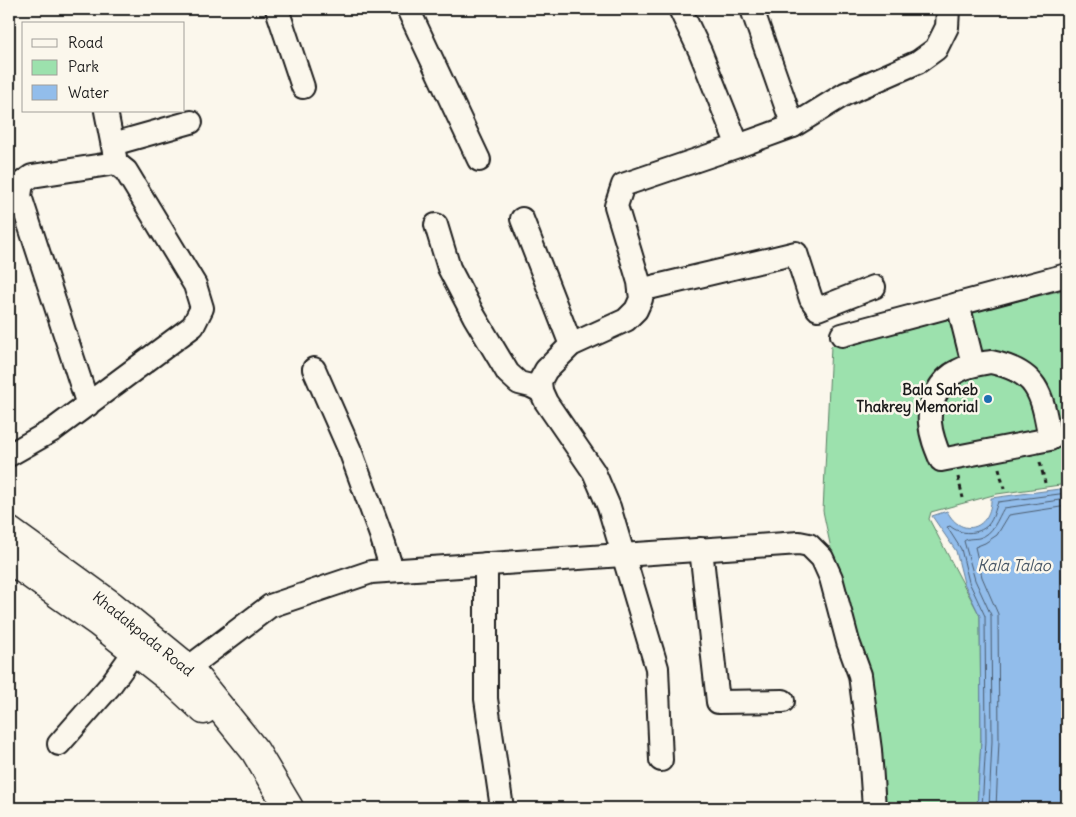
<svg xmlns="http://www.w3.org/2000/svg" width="1076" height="817" font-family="Delius,sans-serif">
	<rect width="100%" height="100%" fill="#fbf7ec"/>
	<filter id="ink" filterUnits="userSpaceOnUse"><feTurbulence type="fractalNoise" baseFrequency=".02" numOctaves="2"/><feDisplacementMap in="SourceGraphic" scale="10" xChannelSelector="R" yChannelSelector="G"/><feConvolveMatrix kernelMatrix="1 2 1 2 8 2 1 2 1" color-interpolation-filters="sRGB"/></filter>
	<g filter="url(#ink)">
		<!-- green -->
		<polygon fill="#9ce1ad" stroke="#5c7e64" points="1067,289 1067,484 997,494 931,512 929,519 980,616 981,741 977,808 872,808 862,694 823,511 831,346"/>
		<!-- water -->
		<path fill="#92bdeb" stroke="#637d98" d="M1067,488V808H977L981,741L980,616L964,583L956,551L932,516L947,511C962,540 992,528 991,498Z"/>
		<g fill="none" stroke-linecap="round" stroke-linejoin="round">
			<!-- shore -->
			<g stroke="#4b5c6f" stroke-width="1">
				<path d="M982,808L986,741L985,616L969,582L961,549L947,527L950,526C960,535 978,535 988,525C994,518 995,509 998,502L1067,493"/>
				<path d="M989,808L992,741L991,615L975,580L964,541C968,538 974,539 979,538C994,534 997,519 1004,508L1067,499"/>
				<polyline points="996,808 999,741 998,614 982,577 975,547 985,543 997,535 1009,515 1067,506"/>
			</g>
			<!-- minor casing -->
			<g stroke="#1c1c1c" stroke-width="26">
				<g id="minor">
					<polyline points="277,9 303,87"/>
					<polyline points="408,9 479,160"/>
					<polyline points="680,9 700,51 738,146"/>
					<polyline points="752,9 793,126"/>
					<polyline points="106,111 115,157"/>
					<polyline points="113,144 191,122"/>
					<polyline points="522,219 571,345"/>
					<polyline points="436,225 449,268 474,316 508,373 519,383 531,386 541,391"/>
					<polyline points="640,290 796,253 811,299 818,309 874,287"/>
					<polyline points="958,304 973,364"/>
					<polyline points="842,335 1067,275"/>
					<path d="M991,362C1040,372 1042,396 1050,439L941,460C936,448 931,436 930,423C928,404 940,379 958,371C969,365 979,364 991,362Z"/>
					<polyline points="314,369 351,453 381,535 392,570"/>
					<polyline points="9,455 53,430 193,326 202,308 195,285 126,171 116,163 32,176 22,183 20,196 88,405"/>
					<polyline points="701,549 718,702 783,701"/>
					<polyline points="486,564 486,699 502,808"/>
					<polyline points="175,680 188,668 270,606 371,572 799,543 809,545 822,558 831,578 848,642 860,675 870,750 874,808"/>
					<polyline points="59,744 109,687 135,651"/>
					<polyline points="661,760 657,668 609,507 594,472 546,402 541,391 540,381 546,370 571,345 626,320 636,310 641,299 639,282 616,206 623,185 738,146 793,126 845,94 918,62 936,49 947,27 948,9"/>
				</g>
			</g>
			<!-- major casing -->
			<g stroke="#1c1c1c" stroke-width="31">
				<g id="major">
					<polyline points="9,531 111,605 188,668 255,751 289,808"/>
					<polyline points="9,559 98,622 173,681 204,710"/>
				</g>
			</g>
			<!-- path -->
			<g stroke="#1c1c1c" stroke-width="3" stroke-dasharray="5 4" stroke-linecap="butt">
				<polyline points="1040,462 1045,483"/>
				<polyline points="999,468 1004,489"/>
				<polyline points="958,477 963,498"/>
			</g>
			<!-- minor -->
			<use href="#minor" stroke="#fbf7ec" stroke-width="22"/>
			<!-- major -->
			<use href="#major" stroke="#fbf7ec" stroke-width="28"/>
		</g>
	</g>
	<!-- markers -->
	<circle fill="#1f6fb2" stroke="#fbf7ec" stroke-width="2" cx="988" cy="399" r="5"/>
	<g text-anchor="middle" stroke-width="5" stroke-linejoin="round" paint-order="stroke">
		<!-- poi labels -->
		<g font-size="15" font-weight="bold" fill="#1c1c1c" stroke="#fbf7ec" text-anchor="end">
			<text x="978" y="395">Bala Saheb<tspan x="978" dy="17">Thakrey Memorial</tspan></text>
		</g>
		<!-- street labels -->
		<g font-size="15" fill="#1c1c1c" stroke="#fbf7ec">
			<text transform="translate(143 634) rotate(39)" y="5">Khadakpada Road</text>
		</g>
		<!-- water labels -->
		<g font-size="16" font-style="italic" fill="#455464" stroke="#fbf7ec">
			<text x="1014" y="571">Kala Talao</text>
		</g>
	</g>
	<!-- margin -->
	<rect width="1076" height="817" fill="none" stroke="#fbf7ec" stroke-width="30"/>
	<rect x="15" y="15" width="1046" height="787" fill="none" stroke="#1c1c1c" stroke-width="2" filter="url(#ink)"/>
	<!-- legend -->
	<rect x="22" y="22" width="162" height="90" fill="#fbf7ec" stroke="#a29f99"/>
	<rect x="32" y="39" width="25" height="8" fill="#fbf7ec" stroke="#a29f99"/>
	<text x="68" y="48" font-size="15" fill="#1c1c1c">Road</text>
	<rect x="32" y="60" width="25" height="15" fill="#9ce1ad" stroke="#a29f99"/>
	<text x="68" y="72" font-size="15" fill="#1c1c1c">Park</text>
	<rect x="32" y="85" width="25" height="15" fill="#92bdeb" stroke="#a29f99"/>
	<text x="68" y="98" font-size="15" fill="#1c1c1c">Water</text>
</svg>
